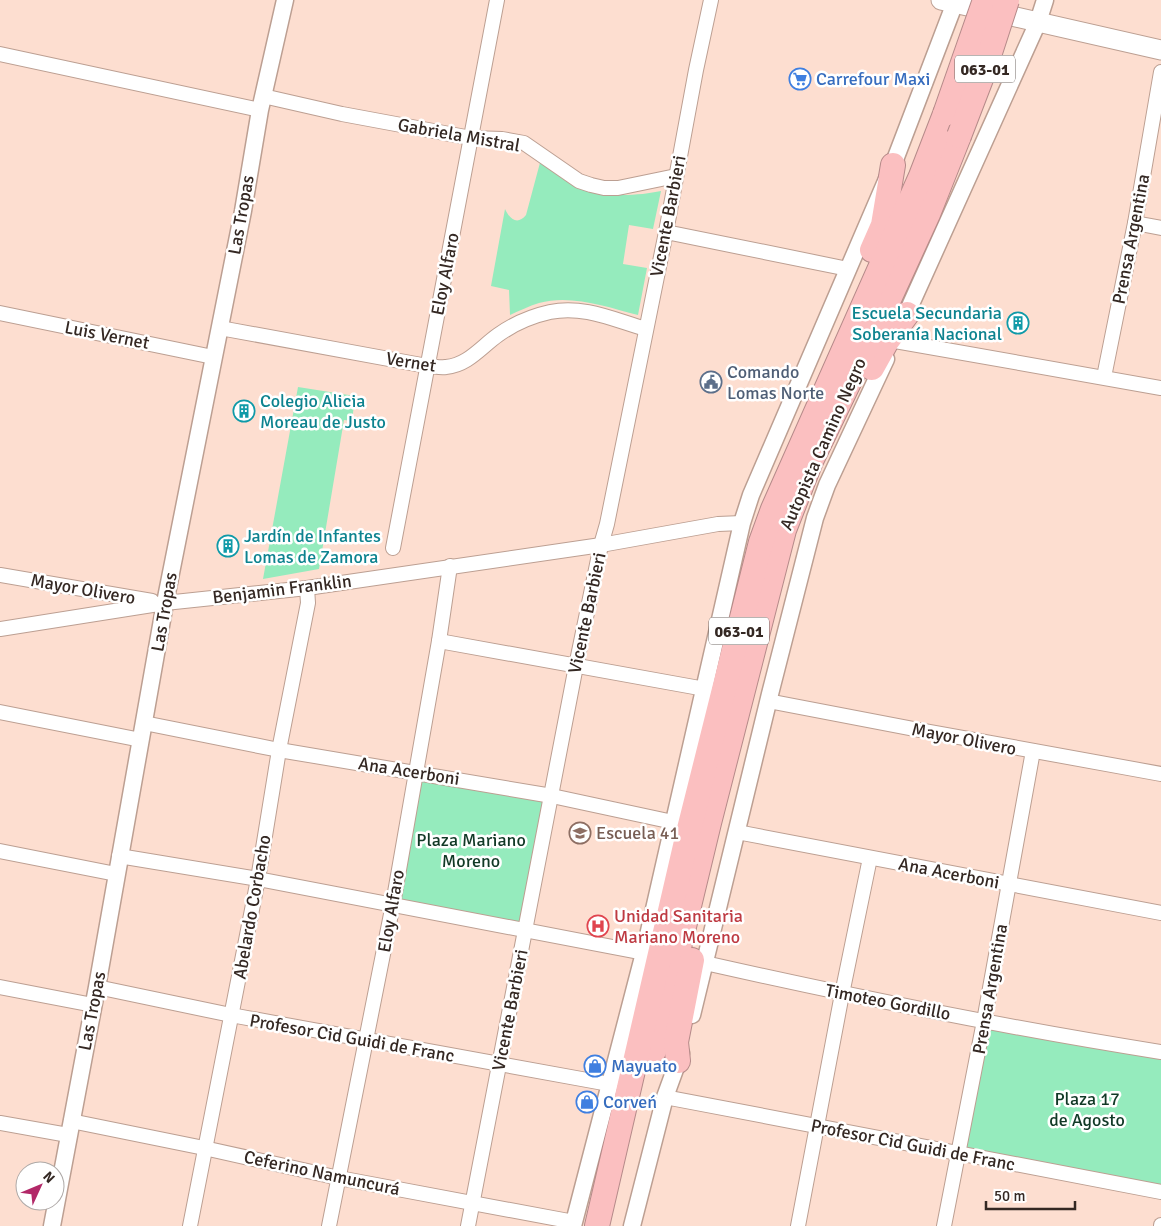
<svg xmlns="http://www.w3.org/2000/svg" width="1161" height="1226" font-family="Signika,sans-serif">
	<rect width="100%" height="100%" fill="#fdded0"/>
	<!-- green -->
	<g fill="#95ebbd">
		<path d="M541,159C553,168 566,181 579,187C600,198 638,196 661,191L653,229L629,225L623,264L647,268L638,315C607,307 571,294 539,303C529,306 519,311 510,315L509,290L491,286L505,209C510,220 518,225 526,215Z"/>
		<polygon points="298,387 355,396 352,421 344,420 319,569 263,579"/>
		<polygon points="415,772 547,795 525,931 393,904"/>
		<polygon points="984,1021 1161,1052 1161,1192 959,1153"/>
	</g>
	<g fill="none" stroke-linecap="round" stroke-linejoin="round">
		<!-- minor casing -->
		<g stroke="#bc9f92" stroke-width="16">
			<g id="minor">
				<polyline points="0,54 260,110"/>
				<polyline points="263,96 342,114 471,138 502,139 524,143 579,181 591,185 604,188 618,188 676,176"/>
				<polyline points="1135,223 1161,228"/>
				<polyline points="666,232 848,269"/>
				<polyline points="0,313 213,357"/>
				<path d="M220,328L427,366C433,366 440,368 446,367C468,365 481,347 498,335C512,325 532,316 550,312C584,305 614,320 646,329"/>
				<polyline points="895,341 1161,388"/>
				<polyline points="1104,377 1135,223 1161,72"/>
				<polyline points="393,548 497,0"/>
				<polyline points="0,575 152,601"/>
				<polyline points="0,629 165,603 307,588 601,545 718,524 742,523"/>
				<polyline points="439,641 705,689"/>
				<polyline points="768,701 914,729 1161,774"/>
				<polyline points="0,712 141,740"/>
				<polyline points="144,723 279,750 552,796 673,822"/>
				<polyline points="737,832 1161,913"/>
				<polyline points="0,851 116,874"/>
				<polyline points="119,856 258,879 644,953"/>
				<path d="M705,963C856,997 1008,1028 1161,1052"/>
				<polyline points="0,987 93,1005"/>
				<polyline points="97,987 231,1015 609,1084"/>
				<polyline points="665,1097 1161,1192"/>
				<polyline points="71,1121 204,1148 339,1178 574,1222"/>
				<polyline points="0,1123 68,1135"/>
				<polyline points="190,1226 258,879 279,750 308,603 307,588"/>
				<polyline points="329,1226 393,904 439,641 450,566"/>
				<polyline points="468,1226 576,666 601,545 607,524 666,232 696,70 711,0"/>
				<polyline points="798,1226 842,994 870,858"/>
				<polyline points="944,1226 984,1021 1033,751"/>
				<polyline points="1161,1226 1161,1225"/>
			</g>
		</g>
		<!-- tertiary casing -->
		<g stroke="#bc9f92" stroke-width="19">
			<g id="tertiary">
				<polyline points="902,324 1038,22 1045,0"/>
				<polyline points="692,1015 770,694 815,518 827,485 886,359"/>
				<polyline points="52,1226 97,987 165,603 243,211 260,110 285,0"/>
				<polyline points="573,1226 644,953 742,523 751,495 893,165 956,0"/>
				<polyline points="632,1226 665,1097 681,1053"/>
			</g>
		</g>
		<!-- secondary casing -->
		<g stroke="#bc9f92" stroke-width="21">
			<polyline id="secondary" points="941,0 1161,50"/>
		</g>
		<!-- motorway casing -->
		<g stroke="#b58a89" stroke-width="26">
			<g id="motorway">
				<polyline points="872,250 883,225 893,165"/>
				<polyline points="872,368 887,341 907,314"/>
				<polyline points="654,1051 709,823 784,530 811,461 890,297 928,214 959,136"/>
				<polyline points="678,1061 676,1042 692,960"/>
				<polyline points="597,1226 688,833 761,542 773,509 921,176 945,114"/>
			</g>
		</g>
		<!-- minor -->
		<use href="#minor" stroke="#fff" stroke-width="14"/>
		<!-- tertiary -->
		<use href="#tertiary" stroke="#fff" stroke-width="16"/>
		<!-- secondary -->
		<use href="#secondary" stroke="#fff" stroke-width="19"/>
		<!-- motorway -->
		<use href="#motorway" stroke="#fbbfc0" stroke-width="24"/>
		<!-- motorway-bridge casing -->
		<g stroke="#b58a89" stroke-width="26" stroke-linecap="butt">
			<g id="motorway-bridge">
				<polyline points="945,114 985,0"/>
				<polyline points="959,136 984,71 1007,0"/>
			</g>
		</g>
		<!-- motorway-bridge -->
		<use href="#motorway-bridge" stroke="#fbbfc0" stroke-width="24"/>
	</g>
	<!-- icons -->
	<defs>
		<g id="supermarket-ring" transform="scale(1.125)"><circle r="9.5" fill="#fff" stroke="#3f7fe0" stroke-width="1.5"/><path d="M-6-5.5h2.5l.6 2H6L4.5 2H-2.5L-4.4-4H-6ZM-1.5 3.2a1.3 1.3 0 1 0 .1 0ZM3 3.2a1.3 1.3 0 1 0 .1 0Z" fill="#3f7fe0"/></g>
		<g id="building-ring" transform="scale(1.125)"><circle r="9.5" fill="#fff" stroke="#0f9aa8" stroke-width="1.5"/><path d="M-4-6H4V6H1V3H-1V6H-4ZM-2.5-4.3h1.7v1.8h-1.7ZM.8-4.3h1.7v1.8H.8ZM-2.5-1h1.7V.8h-1.7ZM.8-1h1.7V.8H.8Z" fill="#0f9aa8"/></g>
		<g id="civic-ring" transform="scale(1.125)"><circle r="9.5" fill="#fff" stroke="#5c6f8a" stroke-width="1.5"/><path d="M-.6-6.5H3V-4.5H.6V-3L4-1V1h2V6H-6V1h2V-1L-.6-3ZM-1.2 2.5V6h2.4V2.5Z" fill="#5c6f8a"/></g>
		<g id="school-ring" transform="scale(1.125)"><circle r="9.5" fill="#fff" stroke="#8d6e63" stroke-width="1.5"/><path d="M0-5L7-2L0 1L-7-2ZM-4 1L0 2.5L4 1V4Q0 6-4 4Z" fill="#8d6e63"/></g>
		<g id="hospital-ring" transform="scale(1.125)"><circle r="9.5" fill="#fff" stroke="#e0444e" stroke-width="1.5"/><path d="M-5-5h3v3.5h4V-5h3V5h-3V1.5h-4V5h-3Z" fill="#e0444e"/></g>
		<g id="shop-ring" transform="scale(1.125)"><circle r="9.5" fill="#fff" stroke="#3f7fe0" stroke-width="1.5"/><path d="M-5-2.5h2.3a2.7 3.5 0 0 1 5.4 0H5L5.5 6h-11ZM-1.5-2.5h3a1.5 2.3 0 0 0-3 0Z" fill="#3f7fe0"/></g>
	</defs>
	<g fill-rule="evenodd">
		<use href="#supermarket-ring" x="800" y="79"/>
		<use href="#building-ring" x="1018" y="323"/>
		<use href="#civic-ring" x="711" y="382"/>
		<use href="#building-ring" x="244" y="411"/>
		<use href="#building-ring" x="228" y="546"/>
		<use href="#school-ring" x="580" y="833"/>
		<use href="#hospital-ring" x="598" y="926"/>
		<use href="#shop-ring" x="595" y="1066"/>
		<use href="#shop-ring" x="587" y="1102"/>
	</g>
	<g text-anchor="middle" stroke-width="5" stroke-linejoin="round" paint-order="stroke">
		<!-- shield labels -->
		<g fill="#fff" stroke="#716865" stroke-width="1">
			<rect x="955" y="55.5" width="60" height="27" rx="4"/>
			<rect x="709" y="617.5" width="60" height="27" rx="4"/>
		</g>
		<g font-size="16" font-weight="bold" fill="#342823">
			<text x="985" y="75">063-01</text>
			<text x="739" y="637">063-01</text>
		</g>
		<!-- shop labels -->
		<g font-size="18" fill="#366cbe" stroke="#fff" text-anchor="start">
			<text x="816" y="85">Carrefour Maxi</text>
			<text x="611" y="1072">Mayuato</text>
			<text x="603" y="1108">Corveń</text>
		</g>
		<!-- street labels -->
		<g font-size="18" fill="#342823" stroke="#fff">
			<text transform="translate(459 135) rotate(10)" y="6">Gabriela Mistral</text>
			<text transform="translate(241 215) rotate(-80)" y="6">Las Tropas</text>
			<text transform="translate(668 216) rotate(-79)" y="6">Vicente Barbieri</text>
			<text transform="translate(1131 239) rotate(-79)" y="6">Prensa Argentina</text>
			<text transform="translate(445 274) rotate(-79)" y="6">Eloy Alfaro</text>
			<text transform="translate(107 335) rotate(11)" y="6">Luis Vernet</text>
			<text transform="translate(411 362) rotate(9)" y="6">Vernet</text>
			<text transform="translate(823 444) rotate(-66)" y="6">Autopista Camino Negro</text>
			<text transform="translate(83 589) rotate(10)" y="6">Mayor Olivero</text>
			<text transform="translate(282 589) rotate(-7)" y="6">Benjamin Franklin</text>
			<text transform="translate(164 612) rotate(-80)" y="6">Las Tropas</text>
			<text transform="translate(587 613) rotate(-78)" y="6">Vicente Barbieri</text>
			<text transform="translate(964 739) rotate(11)" y="6">Mayor Olivero</text>
			<text transform="translate(409 771) rotate(9)" y="6">Ana Acerboni</text>
			<text transform="translate(949 873) rotate(11)" y="6">Ana Acerboni</text>
			<text transform="translate(252 907) rotate(-80)" y="6">Abelardo Corbacho</text>
			<text transform="translate(391 911) rotate(-80)" y="6">Eloy Alfaro</text>
			<text transform="translate(990 989) rotate(-80)" y="6">Prensa Argentina</text>
			<text transform="translate(888 1002) rotate(11)" y="6">Timoteo Gordillo</text>
			<text transform="translate(510 1010) rotate(-79)" y="6">Vicente Barbieri</text>
			<text transform="translate(92 1011) rotate(-79)" y="6">Las Tropas</text>
			<text transform="translate(352 1038) rotate(10)" y="6">Profesor Cid Guidi de Franc</text>
			<text transform="translate(913 1145) rotate(11)" y="6">Profesor Cid Guidi de Franc</text>
			<text transform="translate(322 1173) rotate(12)" y="6">Ceferino Namuncurá</text>
		</g>
		<!-- culture labels -->
		<g font-size="18" fill="#0d838f" stroke="#fff" text-anchor="start">
			<text x="1002" y="319" text-anchor="end">Escuela Secundaria<tspan x="1002" dy="21">Soberanía Nacional</tspan></text>
			<text x="260" y="407">Colegio Alicia<tspan x="260" dy="21">Moreau de Justo</tspan></text>
			<text x="244" y="542">Jardín de Infantes<tspan x="244" dy="21">Lomas de Zamora</tspan></text>
		</g>
		<!-- service labels -->
		<g font-size="18" fill="#4e5e75" stroke="#fff" text-anchor="start">
			<text x="727" y="378">Comando<tspan x="727" dy="21">Lomas Norte</tspan></text>
		</g>
		<!-- education labels -->
		<g font-size="18" fill="#785e54" stroke="#fff" text-anchor="start">
			<text x="596" y="839">Escuela 41</text>
		</g>
		<!-- park labels -->
		<g font-size="18" fill="#113926" stroke="#fff">
			<text x="471" y="846">Plaza Mariano<tspan x="471" dy="21">Moreno</tspan></text>
			<text x="1087" y="1105">Plaza 17<tspan x="1087" dy="21">de Agosto</tspan></text>
		</g>
		<!-- health labels -->
		<g font-size="18" fill="#be3a42" stroke="#fff" text-anchor="start">
			<text x="614" y="922">Unidad Sanitaria<tspan x="614" dy="21">Mariano Moreno</tspan></text>
		</g>
	</g>
	<!-- north arrow -->
	<g transform="translate(40 1186) rotate(46)"><circle r="24" fill="#ffffff" stroke="#aea9a7"/>
	<path d="M0-4L9 19L0 12L-9 19Z" fill="#b22868"/>
	<text y="-8" font-size="14" font-weight="bold" text-anchor="middle" fill="#342823">N</text>
	</g>
	<!-- scale -->
	<path d="M986 1201v8h89v-8" fill="none" stroke="#342823" stroke-width="2.5"/>
	<text x="994" y="1201" font-size="15" fill="#342823" stroke="#ffffff" stroke-width="4" paint-order="stroke">50 m</text>
</svg>
